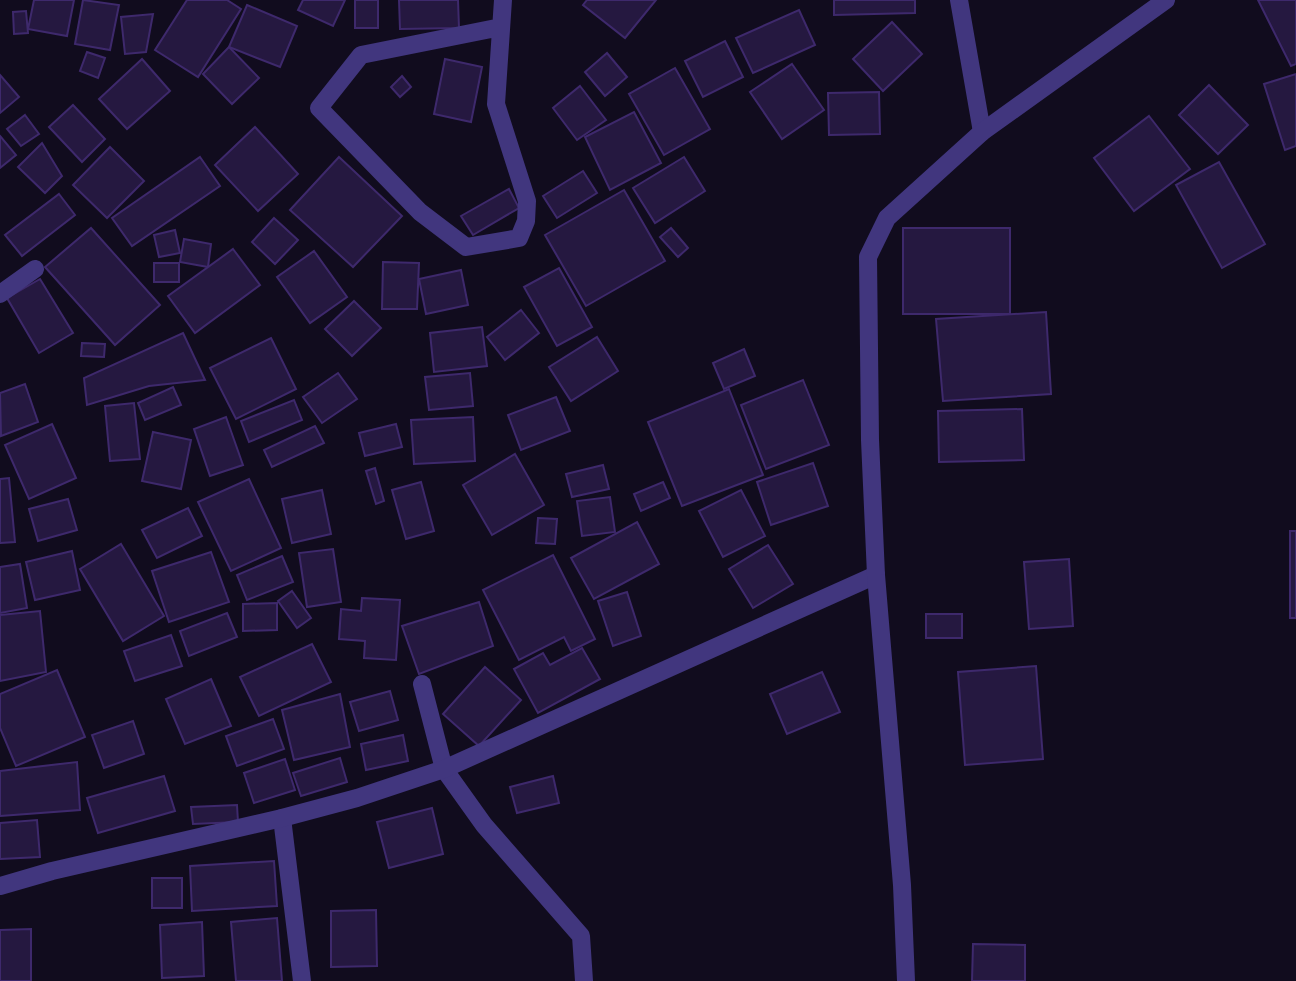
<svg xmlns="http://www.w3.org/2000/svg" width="1296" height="981" font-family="Quicksand,sans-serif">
	<rect width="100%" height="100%" fill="#110c1e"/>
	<!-- building -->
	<g fill="#251840" stroke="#3e296c" stroke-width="2">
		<polygon points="34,0 74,0 67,36 28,29"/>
		<polygon points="83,0 119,5 110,50 75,44"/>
		<polygon points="187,0 227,0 241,9 198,77 155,50"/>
		<polygon points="303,0 345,0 333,26 298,10"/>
		<rect x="355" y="0" width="23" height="28"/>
		<polygon points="399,0 458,0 459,28 400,29"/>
		<polygon points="587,0 656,0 625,38 583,5"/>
		<polygon points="834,0 915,0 915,13 834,15"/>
		<polygon points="1258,0 1296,0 1296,64 1291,66"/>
		<polygon points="247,5 297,26 280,67 229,47"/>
		<polygon points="799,10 815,45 753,73 736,38"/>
		<polygon points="26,11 28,33 14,34 13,12"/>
		<polygon points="153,14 146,52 125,54 121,17"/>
		<polygon points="892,22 922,54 883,91 853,59"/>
		<polygon points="725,41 743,77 703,97 685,61"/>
		<polygon points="229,47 259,78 232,104 203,74"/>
		<polygon points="87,52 105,58 98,78 80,71"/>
		<polygon points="607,53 627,77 605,96 585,72"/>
		<polygon points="142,59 170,91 127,129 99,99"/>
		<polygon points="445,59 482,67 471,122 434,114"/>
		<polygon points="792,64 824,110 782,139 750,92"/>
		<polygon points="675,68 710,129 664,155 629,94"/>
		<polygon points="1296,74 1296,146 1285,150 1264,84"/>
		<polygon points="0,75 19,97 0,113"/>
		<polygon points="402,76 411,87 400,97 391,87"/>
		<polygon points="1209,85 1248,125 1218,154 1179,115"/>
		<polygon points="580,86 606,120 577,140 553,108"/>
		<polygon points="879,92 880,134 829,135 828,93"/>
		<polygon points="73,105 105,139 82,162 49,127"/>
		<polygon points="634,112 661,163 610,190 585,137"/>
		<polygon points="25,115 39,134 21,146 7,129"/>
		<polygon points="1149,116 1190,169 1134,211 1094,158"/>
		<polygon points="255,127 298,174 258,211 215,165"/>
		<polygon points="0,136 16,155 0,168"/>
		<polygon points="42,143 62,176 45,193 18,167"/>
		<polygon points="110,147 144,181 107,218 73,185"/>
		<polygon points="200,157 220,186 132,246 112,218"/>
		<polygon points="339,157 402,216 353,267 290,210"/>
		<polygon points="684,157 705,191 655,223 633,188"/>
		<polygon points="1219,162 1265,244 1222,268 1176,185"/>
		<polygon points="583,171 597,193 557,218 543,196"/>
		<polygon points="509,189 519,208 473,235 461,216"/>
		<polygon points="624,190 665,261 586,306 545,235"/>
		<polygon points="59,194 75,215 22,256 5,235"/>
		<polygon points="274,218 298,240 275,264 252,242"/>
		<polygon points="91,228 160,305 115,345 45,267"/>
		<polygon points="671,228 688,248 678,257 660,237"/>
		<rect x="903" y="228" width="107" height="86"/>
		<polygon points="175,230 180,253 159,257 154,235"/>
		<polygon points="184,239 211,244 208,267 180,262"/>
		<polygon points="233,249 260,285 195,333 168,296"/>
		<polygon points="314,251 347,297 310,323 277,277"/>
		<polygon points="383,262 419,263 417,309 382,309"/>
		<rect x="154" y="263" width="25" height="19"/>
		<polygon points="559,268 592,327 557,346 524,287"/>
		<polygon points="461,270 468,305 426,314 419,279"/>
		<polygon points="40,279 73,333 39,353 7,298"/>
		<polygon points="354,301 381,328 352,356 325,329"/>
		<polygon points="521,310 539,333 505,360 487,337"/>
		<polygon points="1046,312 1051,394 943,401 936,319"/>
		<polygon points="482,327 487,366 434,372 430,333"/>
		<polygon points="183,333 205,380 149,386 87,405 84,378"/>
		<polygon points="597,337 618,371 571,401 549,367"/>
		<polygon points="271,338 296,389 236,419 210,368"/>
		<polygon points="82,343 105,344 104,357 81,356"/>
		<polygon points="744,349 755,376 724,389 713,363"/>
		<polygon points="338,373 357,399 322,423 303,397"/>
		<polygon points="470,373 473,406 429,410 425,377"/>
		<polygon points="803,380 829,445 766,469 741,405"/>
		<polygon points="25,384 38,422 1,436 0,393"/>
		<polygon points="173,387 181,405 145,420 138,403"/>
		<polygon points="729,389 763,475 682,506 648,422"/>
		<polygon points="556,397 570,431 521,450 508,415"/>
		<polygon points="294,400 302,420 249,442 241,421"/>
		<polygon points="134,403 140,459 110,461 105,406"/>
		<polygon points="1022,409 1024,460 939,462 938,411"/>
		<polygon points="226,417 243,465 210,476 194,429"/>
		<polygon points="473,417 475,461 414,464 411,420"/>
		<polygon points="52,424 76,478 29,499 5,445"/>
		<polygon points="396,424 402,447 365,456 359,433"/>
		<polygon points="315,426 324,443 272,467 264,450"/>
		<polygon points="153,432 191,440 181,489 142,481"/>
		<polygon points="515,454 544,505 492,535 463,485"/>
		<polygon points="813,463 828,506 771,525 757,482"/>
		<polygon points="603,465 609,489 572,497 566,474"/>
		<polygon points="375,468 384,501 376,504 366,471"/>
		<polygon points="9,478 15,542 0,543 0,479"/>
		<polygon points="249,479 281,548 231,571 198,502"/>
		<polygon points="421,482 434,531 406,539 392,490"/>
		<polygon points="663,482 670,498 641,511 634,494"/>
		<polygon points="322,490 331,534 292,543 282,499"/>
		<polygon points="741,490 765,536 723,557 699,511"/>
		<polygon points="610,497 615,532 582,536 577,501"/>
		<polygon points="68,499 77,530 38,541 29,509"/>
		<polygon points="188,508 202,536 157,558 142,530"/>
		<polygon points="538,518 557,519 555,544 536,543"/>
		<polygon points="637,522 659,564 594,599 571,558"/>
		<rect x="1290" y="531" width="6" height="87"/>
		<polygon points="121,544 164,616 123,641 80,569"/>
		<polygon points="768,545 793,584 753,608 729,569"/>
		<polygon points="333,549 341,602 307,607 299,553"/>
		<polygon points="72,551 80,590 35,600 26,562"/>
		<polygon points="211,552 229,602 169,622 152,571"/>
		<polygon points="553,555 595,639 571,651 564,637 519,660 483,590"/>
		<polygon points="282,556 293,582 247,600 237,575"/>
		<polygon points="1069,559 1073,626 1029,629 1024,562"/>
		<polygon points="20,564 27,608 0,613 0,567"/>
		<polygon points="292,591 311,618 297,628 278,601"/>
		<polygon points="627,592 641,636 613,646 598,601"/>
		<polygon points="362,598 400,600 396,660 364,658 365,641 339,639 341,609 361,611"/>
		<polygon points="479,602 493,646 419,674 402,626"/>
		<polygon points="277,603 277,630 243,631 243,604"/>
		<polygon points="40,611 46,672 0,681 0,615"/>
		<polygon points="227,613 237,637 189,656 180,631"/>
		<rect x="926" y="614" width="36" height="24"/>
		<polygon points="171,635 182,666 135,681 124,651"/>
		<polygon points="312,644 331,682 259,716 240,677"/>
		<polygon points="582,648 600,679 538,713 514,669 543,653 550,665"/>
		<polygon points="1036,666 1043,759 965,765 958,672"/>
		<polygon points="485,667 521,700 479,746 443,714"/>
		<polygon points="57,670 85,737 16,766 0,728 0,694"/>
		<polygon points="822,672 840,712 787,734 770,694"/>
		<polygon points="211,679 231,726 185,744 166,699"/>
		<polygon points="390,691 398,720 359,731 350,702"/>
		<polygon points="340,694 350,747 294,760 282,710"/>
		<polygon points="273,719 284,749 237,766 226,736"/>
		<polygon points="133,721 144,754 104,768 92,735"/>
		<polygon points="403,735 408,761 366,770 361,744"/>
		<polygon points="340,758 347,782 301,796 293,773"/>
		<polygon points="285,759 295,790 254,803 244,773"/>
		<polygon points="77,762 80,810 0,816 0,771"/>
		<polygon points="164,776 175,811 98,833 87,798"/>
		<polygon points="553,776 559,803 517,813 510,787"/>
		<polygon points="237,805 238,822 193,824 191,807"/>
		<polygon points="432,808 443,854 389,868 377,822"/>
		<polygon points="37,820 40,857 0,859 0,823"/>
		<polygon points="274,861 277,906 192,911 190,866"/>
		<rect x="152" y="878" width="30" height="30"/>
		<polygon points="376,910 377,966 331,967 331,911"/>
		<polygon points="277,918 282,981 236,981 231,922"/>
		<polygon points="202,922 204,976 162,978 160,925"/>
		<polygon points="31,929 31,981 0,981 0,930"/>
		<polygon points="973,944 1025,945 1025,981 972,981"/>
	</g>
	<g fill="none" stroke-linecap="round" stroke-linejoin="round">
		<!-- minor -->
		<g stroke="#41367e" stroke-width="18">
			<polyline points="959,0 982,132"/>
			<polyline points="501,27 361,55 319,108 420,212 466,247 519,238 526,221 527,201 496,104 503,0"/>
			<polyline points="0,294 35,269"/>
			<polyline points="422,684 444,769 484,825 581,936 584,981"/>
			<polyline points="282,818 302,981"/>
			<polyline points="0,886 52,871 282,818 357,798 444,769 876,575"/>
			<polyline points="906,981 902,885 876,575 870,440 868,257 887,218 982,132 1166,0"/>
		</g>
	</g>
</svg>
